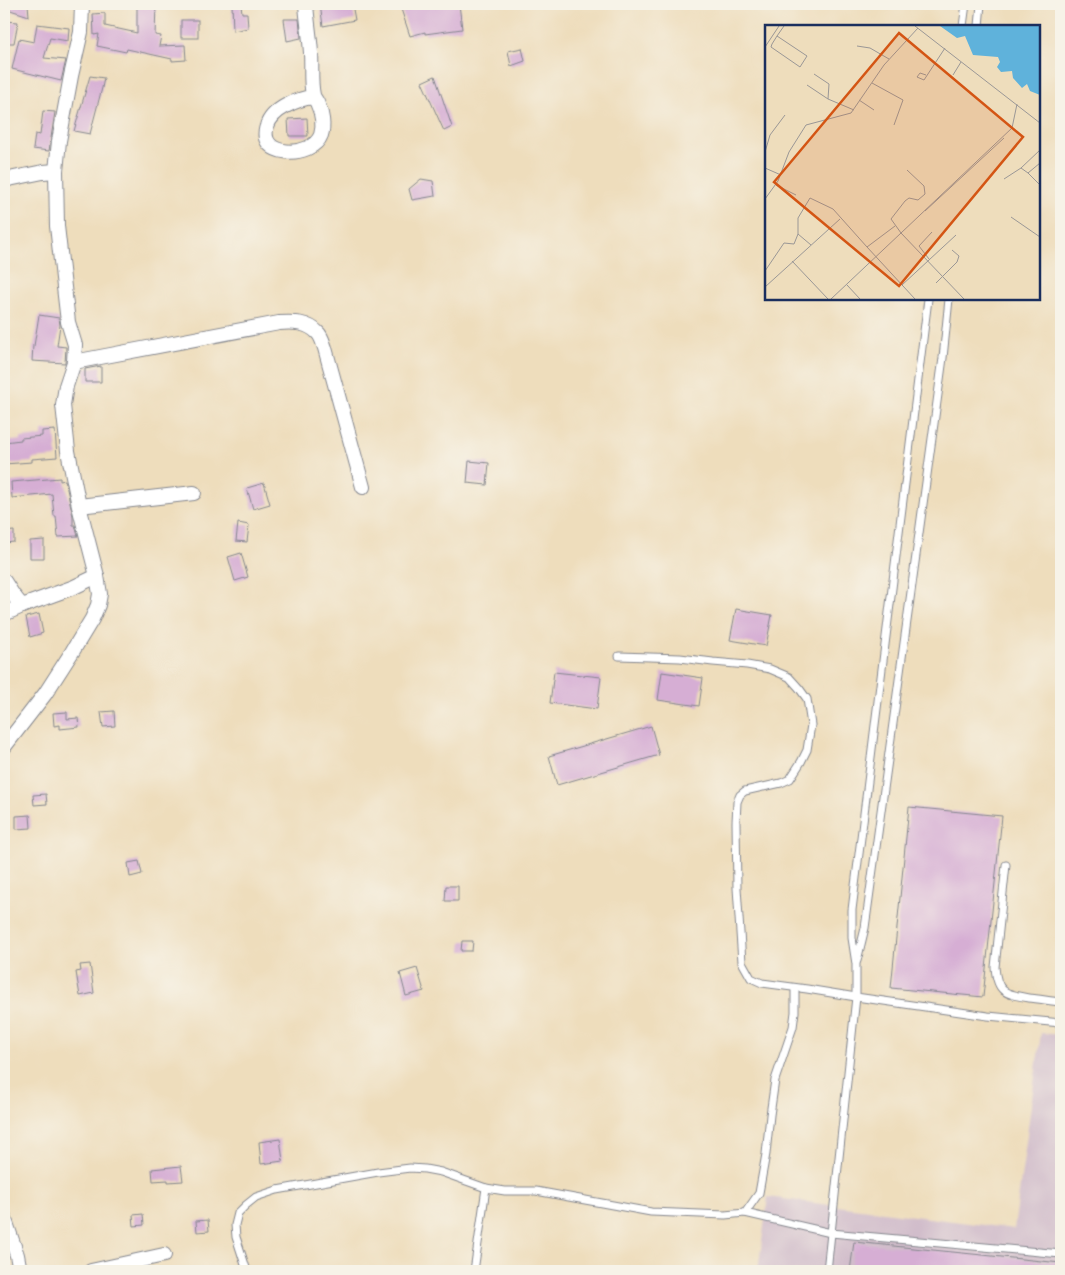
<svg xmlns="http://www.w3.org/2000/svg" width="1065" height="1275" font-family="'Gochi Hand',sans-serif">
	<rect width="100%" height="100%" fill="#f7f3e8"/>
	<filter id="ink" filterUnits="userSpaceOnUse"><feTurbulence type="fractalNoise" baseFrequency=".02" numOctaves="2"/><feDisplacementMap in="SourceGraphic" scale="10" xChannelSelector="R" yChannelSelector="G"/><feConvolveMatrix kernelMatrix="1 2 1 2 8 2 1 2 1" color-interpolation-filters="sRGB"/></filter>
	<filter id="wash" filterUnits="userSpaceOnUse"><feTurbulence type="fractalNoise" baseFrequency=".0096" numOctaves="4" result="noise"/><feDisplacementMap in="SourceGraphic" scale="20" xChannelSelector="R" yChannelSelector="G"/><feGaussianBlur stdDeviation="1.12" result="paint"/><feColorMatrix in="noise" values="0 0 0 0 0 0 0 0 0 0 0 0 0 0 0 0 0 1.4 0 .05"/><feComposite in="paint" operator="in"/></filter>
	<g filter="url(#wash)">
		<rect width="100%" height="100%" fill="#eeddbc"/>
		<!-- industrial -->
		<polygon fill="#d1bdcb" points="1041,1033 1061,1035 1061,1271 758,1271 768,1197 1014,1229"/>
		<g id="blocks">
			<!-- building -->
			<g fill="#d6aed4">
				<polygon points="4,4 28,4 29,16 4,8"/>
				<polygon points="137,4 156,4 155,35 161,36 159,46 185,45 186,60 172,61 172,59 127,49 126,52 97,46 99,34 94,35 93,14 105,13 105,26 137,33"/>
				<polygon points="232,4 241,4 242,13 247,13 248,28 233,31"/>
				<polygon points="320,4 352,4 355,20 323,26"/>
				<polygon points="415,4 459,4 462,29 425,34 425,32 410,36 401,9"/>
				<polygon points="284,19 299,19 301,38 287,41"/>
				<rect x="181" y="20" width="17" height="18"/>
				<polygon points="4,21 18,22 14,43 4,43"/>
				<polygon points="37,24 69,28 68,41 50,38 44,58 66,60 61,81 12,69 19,39 34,42"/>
				<polygon points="522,48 525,61 511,66 508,51"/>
				<polygon points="90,76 104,78 102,88 90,134 74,131"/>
				<polygon points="435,76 452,127 444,131 422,82"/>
				<polygon points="43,111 55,112 49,151 33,149 35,134 40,135"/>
				<polygon points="307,118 308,136 289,136 288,119"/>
				<polygon points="421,179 433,181 435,196 412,200 409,189"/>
				<polygon points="39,315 59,318 60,325 57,346 66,347 65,363 32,361 33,345 34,346"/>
				<polygon points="101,366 101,382 85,382 85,369"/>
				<polygon points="55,430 57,457 32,459 32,462 4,464 4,442 21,440 21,438 42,436 42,431"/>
				<polygon points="469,461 489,463 487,485 467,483"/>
				<polygon points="60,478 60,481 65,480 73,516 73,525 75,525 78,536 58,537 56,516 54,516 52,494 12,498 11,482"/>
				<polygon points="264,483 270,504 253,509 247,488"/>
				<polygon points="238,523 249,525 247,542 236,541"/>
				<polygon points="14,531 14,542 4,543 4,532"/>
				<polygon points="44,540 44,558 30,558 30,541"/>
				<polygon points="241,553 248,577 235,581 228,557"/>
				<polygon points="736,609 772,615 766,646 730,640"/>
				<polygon points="39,614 43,633 30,637 26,617"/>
				<polygon points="554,672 601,677 597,709 550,703"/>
				<polygon points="662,672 703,678 699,706 658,700"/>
				<polygon points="114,711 115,726 103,727 101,712"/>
				<polygon points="67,712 67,719 78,718 79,727 60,729 60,725 54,726 53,713"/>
				<polygon points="651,726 659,755 557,785 549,756"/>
				<polygon points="46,794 47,804 34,805 33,795"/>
				<polygon points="909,807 1002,816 983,997 891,988"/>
				<polygon points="30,815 31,828 16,829 16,816"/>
				<polygon points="139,861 142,874 130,877 128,863"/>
				<polygon points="446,886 458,886 458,901 445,901"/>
				<polygon points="462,941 473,941 472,951 461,951"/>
				<polygon points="90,964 94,993 80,996 76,972 81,971 80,965"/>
				<polygon points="417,968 424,991 406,996 400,973"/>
				<polygon points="280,1139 283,1161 261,1164 259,1142"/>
				<polygon points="181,1166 183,1181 168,1182 168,1180 153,1181 152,1169"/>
				<polygon points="143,1214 144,1225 134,1226 133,1215"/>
				<polygon points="208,1220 209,1231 197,1232 196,1221"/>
				<polygon points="854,1242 1061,1263 1061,1271 850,1271"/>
			</g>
		</g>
	</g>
	<g filter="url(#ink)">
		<use href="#blocks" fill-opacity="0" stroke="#84868d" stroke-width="1"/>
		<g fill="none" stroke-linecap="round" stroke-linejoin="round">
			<!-- lane casing -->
			<g stroke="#84868d" stroke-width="9">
				<g id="lane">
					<polyline points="963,26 966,4"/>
					<polyline points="979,26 981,4"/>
					<polyline points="928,299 852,910 852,938 856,964 856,997 988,1016 1061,1023"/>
					<polyline points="619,656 680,658 713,662 747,665 770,669 789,677 799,688 807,699 811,725 807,750 801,762 790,779 781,783 745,791 740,795 737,802 736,822 737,888 742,962 751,978 762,983 807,989 856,997 827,1271"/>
					<path d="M1006,865L995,967C997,993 1005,994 1029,998C1040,999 1050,1001 1061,1002"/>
					<polyline points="857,961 865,928 943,358 949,299"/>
					<polyline points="745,1213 831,1233 1061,1254"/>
					<polyline points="247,1271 236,1237 235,1225 238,1213 246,1205 256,1197 277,1190 378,1172 410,1168 425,1169 441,1172 486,1188 505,1191 536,1191 651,1212 725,1215 745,1213 759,1193 766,1154 770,1115 775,1080 793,1027 795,1012 795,988"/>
					<polyline points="474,1271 486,1188"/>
				</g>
			</g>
			<!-- street casing -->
			<g stroke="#84868d" stroke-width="16">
				<g id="street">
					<path d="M306,4C307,20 310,37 311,53C312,67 310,82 313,95C314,99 317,101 318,105C322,113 324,126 321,135C312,159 256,158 267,126C272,109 297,99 313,97"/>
					<polyline points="4,180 43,172 56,171"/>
					<path d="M74,362L279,323C293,322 308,322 318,333C322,337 323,343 325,348L363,487"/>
					<polyline points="79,506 194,493"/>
					<polyline points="4,581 13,595 22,606"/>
					<polyline points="4,614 22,606 74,587 97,576"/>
					<polyline points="4,747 45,694 72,652 92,619 98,605 100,594 97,576 79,506 68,451 63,405 66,386 74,362 75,345 68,322 57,226 56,171 59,141 71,76 81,32 82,4"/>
					<polyline points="4,1217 17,1255 20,1271"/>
					<polyline points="91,1271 164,1255"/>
				</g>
			</g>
			<!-- lane -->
			<use href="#lane" stroke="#fff" stroke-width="7"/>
			<!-- street -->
			<use href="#street" stroke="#fff" stroke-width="14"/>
		</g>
	</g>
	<!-- overview -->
	<g transform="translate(765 25)">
		<rect width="275" height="275" fill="#eeddbc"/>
		<path d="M175,1H275V70L265,66L262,59L257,63L248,53L247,46L236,47L232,42L235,37L233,32L208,30L200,11L192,13Z" fill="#5fb2db"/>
		<path fill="none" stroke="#9a9796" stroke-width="1" d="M150,1L275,98M12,11L42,31L35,42L6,22L7,19L12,11L19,1M92,21L105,23L124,34M0,22L14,1M49,49L64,59L63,74L89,85M161,50L155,48L152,52L159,55L180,23M188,50L196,37M107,58L138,75L129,100M42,60L63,74M94,75L109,85M0,127L5,110L20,90M275,138L263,148L275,160M0,143L16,150M263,148L256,143L275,125M239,154L256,143M11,160L31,170M0,174L13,156L24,127L41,100L86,88L119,40L153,3M160,186L239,113M246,192L275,212M33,209V193L45,173L68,184L102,222L130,201M102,222L150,274M164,234L154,221L167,207M27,236L63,274M0,246L19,218L29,219L33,209L46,220M171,258L192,237L194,231L187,225M82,260L95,274M137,260L191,210M0,262L75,194M66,274L136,208L126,194L140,176L144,173L153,175L160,169L159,161L142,145M199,274L136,208L247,103L252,79"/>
		<path fill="#d45514" fill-opacity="0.15" stroke="#d45514" stroke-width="2.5" d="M134,8L258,112L134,261L9,157Z"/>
		<rect width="275" height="275" fill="none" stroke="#1b2f5e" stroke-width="2.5"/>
	</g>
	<!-- margin -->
	<rect width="1065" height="1275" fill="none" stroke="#f7f3e8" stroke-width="20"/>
</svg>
